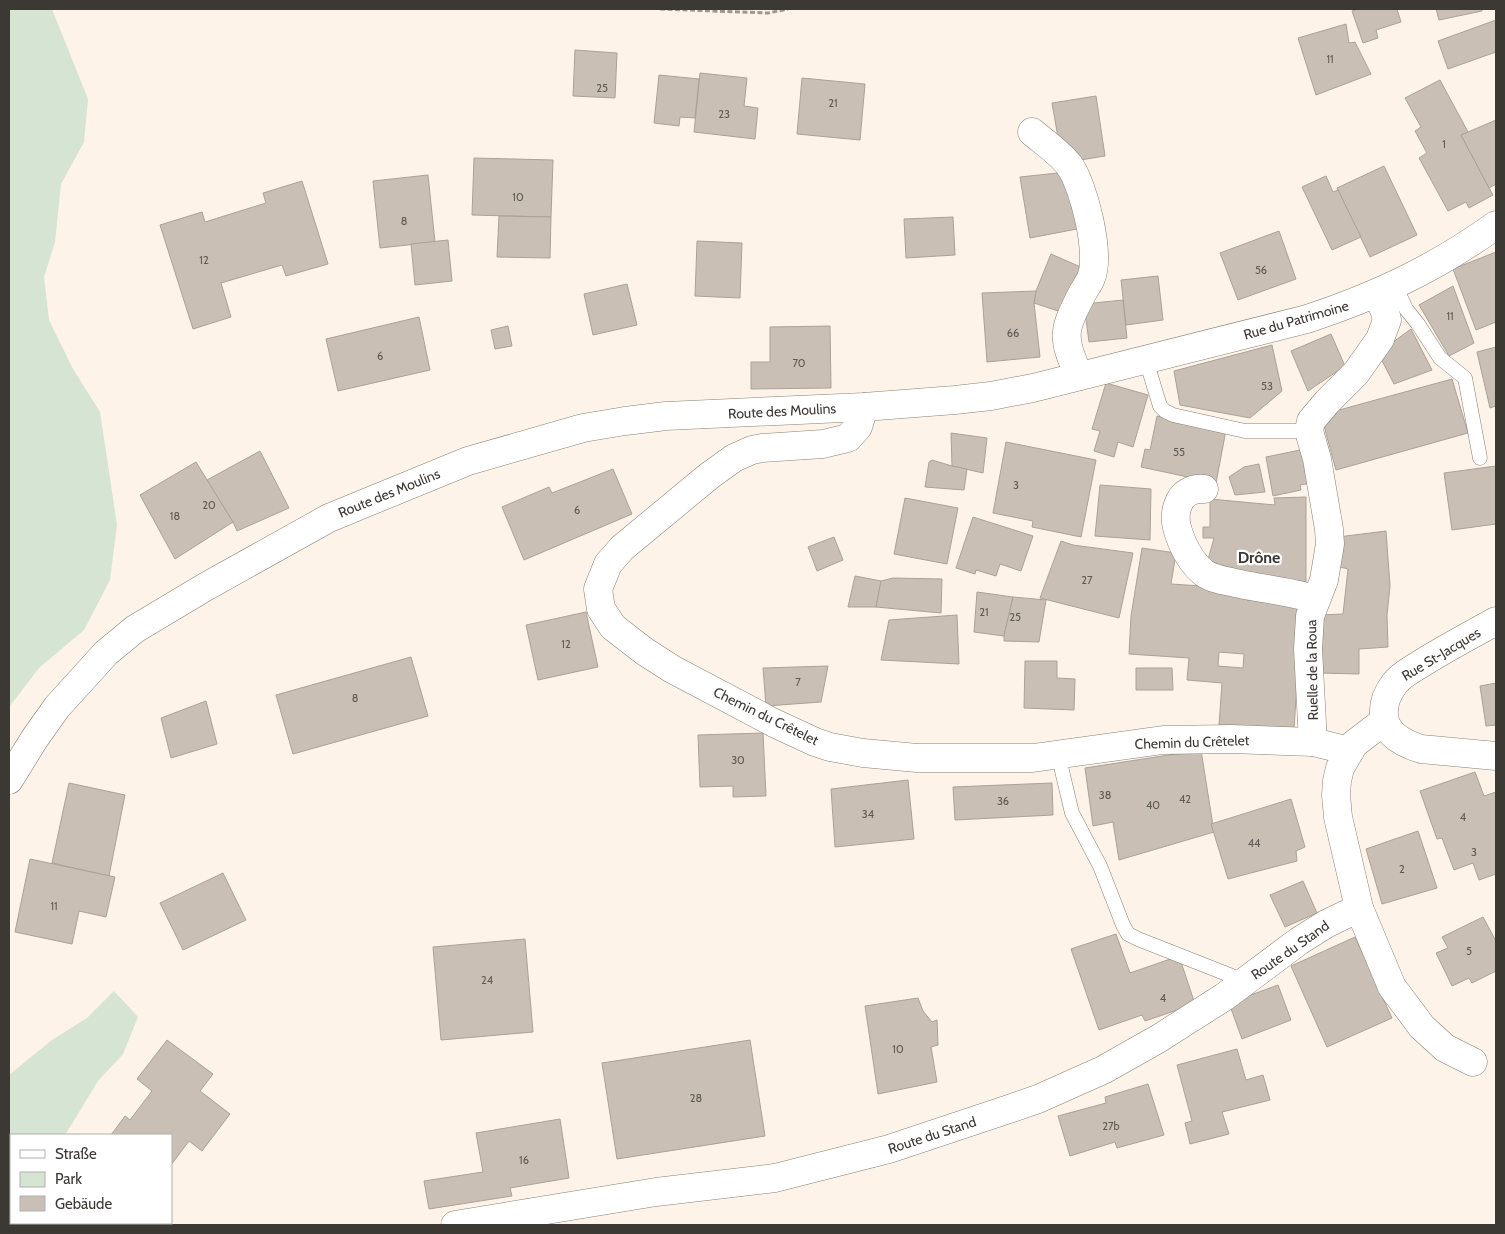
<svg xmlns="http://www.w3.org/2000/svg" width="1505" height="1234" font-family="Cabin,sans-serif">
	<rect width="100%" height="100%" fill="#fdf3e8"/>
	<!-- green -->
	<g fill="#d5e4d3">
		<polygon points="9,9 52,9 88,99 84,142 61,184 55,242 44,277 49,320 73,369 100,412 117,525 110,580 84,630 39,668 9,707"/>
		<polygon points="114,991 138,1017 123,1054 98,1081 65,1135 11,1135 11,1223 21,1223 19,1225 9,1225 9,1075 52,1040 87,1018"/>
	</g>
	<!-- building -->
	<g fill="#c9bfb4" stroke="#aba297" fill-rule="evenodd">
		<polygon points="1358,9 1397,9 1401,22 1376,30 1378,38 1363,43 1352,11"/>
		<polygon points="1436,9 1482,9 1482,11 1439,20"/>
		<polygon points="1496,20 1496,52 1448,69 1438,41"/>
		<polygon points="1346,24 1349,43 1355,42 1371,74 1316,95 1298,38"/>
		<polygon points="575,50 617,53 615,98 573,96"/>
		<polygon points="700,73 747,78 744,106 758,108 755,139 694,132"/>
		<polygon points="659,75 699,79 695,118 680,117 679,126 654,123"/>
		<polygon points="802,78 865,84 860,140 797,134"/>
		<polygon points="1440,80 1468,132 1461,135 1493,195 1469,208 1466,202 1448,211 1419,158 1427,153 1415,131 1421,127 1405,98"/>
		<polygon points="1096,96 1105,156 1074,161 1072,147 1060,149 1052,103"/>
		<polygon points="1496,120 1496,184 1489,188 1461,135"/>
		<polygon points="474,158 553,160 551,217 472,215"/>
		<polygon points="1384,166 1417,235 1370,257 1337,188"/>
		<polygon points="1067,172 1077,229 1030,238 1020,177"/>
		<polygon points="428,175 435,242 380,248 373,181"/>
		<polygon points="1326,176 1333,192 1338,190 1361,237 1332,250 1302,187"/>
		<polygon points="302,181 328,264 286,276 282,265 221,283 231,317 193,329 160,225 202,212 205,222 266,203 263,193"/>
		<polygon points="499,216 551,217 550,258 497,257"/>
		<polygon points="953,217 955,255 906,258 904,219"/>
		<polygon points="1279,231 1296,279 1238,300 1220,253"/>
		<polygon points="448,240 452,281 415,285 411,244"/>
		<polygon points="697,241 742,243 740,298 695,296"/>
		<polygon points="1496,252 1496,322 1476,330 1453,269"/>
		<polygon points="1051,254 1083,268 1064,313 1034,303 1036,291"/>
		<polygon points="1158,276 1163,320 1126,325 1121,280"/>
		<polygon points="627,284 637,325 593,335 584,294"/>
		<polygon points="1453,286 1474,343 1449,356 1419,305"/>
		<polygon points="1036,291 1034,303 1040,357 987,362 982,293"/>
		<polygon points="1123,300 1127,338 1089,342 1084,304"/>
		<polygon points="419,317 430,370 338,391 326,339"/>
		<polygon points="508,326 512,346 495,349 491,330"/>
		<polygon points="830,326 831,388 751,389 751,362 770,362 770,327"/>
		<polygon points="1411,329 1432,370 1394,384 1378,353"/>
		<polygon points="1331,334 1345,366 1308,391 1291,351"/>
		<polygon points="1272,345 1282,391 1250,418 1180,405 1174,371"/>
		<polygon points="1496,347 1496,406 1490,408 1477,352"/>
		<polygon points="1452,379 1468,433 1336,470 1321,415"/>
		<polygon points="1106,383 1148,395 1133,447 1118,442 1114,457 1094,451 1100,431 1092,429"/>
		<polygon points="1157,416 1226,430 1216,483 1141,467 1145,449 1150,450"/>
		<polygon points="951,433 987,438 983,473 952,466"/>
		<polygon points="1006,442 1096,460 1081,537 1032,527 1033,521 993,513"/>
		<polygon points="1305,449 1312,483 1300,485 1301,490 1273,496 1266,457"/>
		<polygon points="260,451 289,508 237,531 233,522 207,480"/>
		<polygon points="932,460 952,466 967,469 964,490 925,487 929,462"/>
		<polygon points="196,462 233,522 175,559 140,495"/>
		<polygon points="1259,464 1265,492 1235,495 1229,477 1244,467"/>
		<polygon points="1496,466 1496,524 1452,530 1444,473"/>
		<polygon points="613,469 632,514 524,560 502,507 549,487 552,493"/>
		<polygon points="1100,485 1151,489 1150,540 1095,536"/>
		<polygon points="1306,497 1306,582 1275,582 1206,567 1214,538 1203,538 1203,527 1210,527 1210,499 1275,505 1274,498"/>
		<polygon points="905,498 958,508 947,564 894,554"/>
		<polygon points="973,517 1033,536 1021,571 1000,564 996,576 976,570 975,574 956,568"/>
		<polygon points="1386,531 1390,586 1387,615 1388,647 1359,649 1359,674 1319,673 1320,615 1343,614 1348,569 1336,566 1338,537"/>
		<polygon points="834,537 843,560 817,571 808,547"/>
		<polygon points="1061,541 1073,545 1133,553 1119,618 1040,598"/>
		<path d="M1142,548L1176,553L1171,584L1248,589L1247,600L1302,604L1294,729L1219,725L1222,683L1187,680L1189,658L1129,654L1131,616ZM1219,652L1244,654L1243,668L1218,666Z"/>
		<polygon points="855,576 881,581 876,607 848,607"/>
		<polygon points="893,578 942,579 941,613 876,607 881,581"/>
		<polygon points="977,592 1013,597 1004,636 974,632"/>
		<polygon points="1013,597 1046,600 1039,642 1004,641 1004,636"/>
		<polygon points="586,612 598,667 538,680 526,625"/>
		<polygon points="957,615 959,664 881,660 889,620"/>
		<polygon points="411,657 428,716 293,754 276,695"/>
		<polygon points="1025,661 1057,661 1057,678 1075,679 1074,710 1024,708"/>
		<polygon points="828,666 821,702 766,706 763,668"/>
		<polygon points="1136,668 1172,668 1173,690 1136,690"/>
		<polygon points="1496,683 1496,725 1486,726 1480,686"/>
		<polygon points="206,701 217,744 171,758 161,718"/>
		<polygon points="763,733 766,796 733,797 733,786 700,787 698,735"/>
		<polygon points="1201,750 1214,832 1119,860 1113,822 1093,826 1085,768"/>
		<polygon points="1475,772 1484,796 1496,792 1496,874 1479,880 1473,863 1454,870 1442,838 1437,839 1420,791"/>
		<polygon points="908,780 914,839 835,847 831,789"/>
		<polygon points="69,783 125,795 109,876 52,863"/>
		<polygon points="1052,783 1053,815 955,820 953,787"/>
		<polygon points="1291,799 1305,847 1296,851 1297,861 1228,879 1211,824"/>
		<polygon points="1418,831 1437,888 1382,904 1366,849"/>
		<polygon points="30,859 115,877 106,917 79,911 72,944 15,932"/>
		<polygon points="223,873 246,920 183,950 160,903"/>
		<polygon points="1303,881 1317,913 1285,927 1270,895"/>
		<polygon points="1483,917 1496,941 1496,971 1472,983 1469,978 1452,986 1436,953 1448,948 1442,937"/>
		<polygon points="1116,934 1130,973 1179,956 1195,1004 1145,1021 1142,1015 1099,1030 1071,949"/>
		<polygon points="1355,937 1392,1018 1327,1047 1291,966"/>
		<polygon points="525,939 533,1032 441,1040 433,947"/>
		<polygon points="1278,985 1291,1020 1242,1039 1229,1003"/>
		<polygon points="918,998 923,1011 932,1022 937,1020 938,1045 931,1047 937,1082 878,1094 865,1006"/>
		<polygon points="167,1040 213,1074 200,1091 230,1114 202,1151 189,1141 171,1165 171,1135 111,1135 125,1116 130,1120 152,1091 137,1079"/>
		<polygon points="750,1040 765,1136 617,1159 602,1063"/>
		<polygon points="1237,1049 1246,1080 1263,1075 1270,1100 1222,1112 1229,1134 1190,1144 1185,1123 1192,1121 1177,1065"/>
		<polygon points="1148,1084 1164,1135 1117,1148 1115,1142 1070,1156 1058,1116 1106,1103 1105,1097"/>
		<polygon points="560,1119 569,1178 510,1188 512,1196 429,1209 424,1181 483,1172 476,1133"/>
	</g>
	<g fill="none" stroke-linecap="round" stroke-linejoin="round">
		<!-- service casing -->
		<g stroke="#898076" stroke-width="15">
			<g id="service">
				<polyline points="1395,285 1406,309 1418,324 1440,358 1465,378 1480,458"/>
				<polyline points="1146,360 1160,406 1165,411 1173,415 1245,431 1309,431"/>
				<polyline points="1058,754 1072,813 1100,866 1123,925 1128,934 1138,939 1232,976 1243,983"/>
			</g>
		</g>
		<!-- minor casing -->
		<g stroke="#898076" stroke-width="29">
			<g id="minor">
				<path d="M1032,132C1044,142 1060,153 1069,165C1084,185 1101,255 1091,278C1089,283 1086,287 1083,292C1063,331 1061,335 1079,376"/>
				<polyline points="864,407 858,427 848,438 823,444 762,448 752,450 734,458 709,476 622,548 608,564 598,589 601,609 613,627 644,651 672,669 774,723 815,742 830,747 863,753 917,758 1033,758 1163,740 1231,739 1313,742 1350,751"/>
				<path d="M1204,489C1192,488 1182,493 1178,505C1173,518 1177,530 1182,542C1187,554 1194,565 1204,573C1214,580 1229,581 1240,584C1265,589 1291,592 1315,599"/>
				<polyline points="1384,721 1354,744 1340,768 1337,781 1336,795 1338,817 1359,908 1392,987 1422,1027 1445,1048 1473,1062"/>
				<polyline points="1313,742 1308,649 1310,616 1324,580 1330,544 1329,529 1317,459 1309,431 1311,421 1328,401 1356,373 1380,339 1387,320 1385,312 1377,293"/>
				<polyline points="455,1225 656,1192 775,1178 889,1149 1009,1109 1038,1099 1103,1070 1158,1039 1224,997 1299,941 1326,924 1359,908"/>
			</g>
		</g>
		<!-- tertiary casing -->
		<g stroke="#898076" stroke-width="29">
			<g id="tertiary">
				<path d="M1496,621C1471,635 1444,649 1419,665C1411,670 1401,675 1395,683C1388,692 1383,704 1384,715C1385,735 1405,744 1421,749L1496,756"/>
				<path d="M9,780L35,738L57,707L106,653L135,629L207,586L329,518L468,461L583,428L625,421L666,416L864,407L955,400L991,396L1033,388L1307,319C1377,296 1436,268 1496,225"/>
			</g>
		</g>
		<!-- path -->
		<polyline stroke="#9e9790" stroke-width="3" stroke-dasharray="5 2.5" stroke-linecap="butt" points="660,9 768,13 788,9"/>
		<!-- service -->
		<use href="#service" stroke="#fff" stroke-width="14"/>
		<!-- minor -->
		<use href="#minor" stroke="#fff" stroke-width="28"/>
		<!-- tertiary -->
		<use href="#tertiary" stroke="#fff" stroke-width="28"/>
	</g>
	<g text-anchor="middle" stroke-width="4.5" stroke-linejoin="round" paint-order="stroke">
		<!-- number labels -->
		<g font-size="11" fill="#5f5a54">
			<text x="1330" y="63">11</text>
			<text x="602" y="92">25</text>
			<text x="833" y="107">21</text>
			<text x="724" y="118">23</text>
			<text x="1444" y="148">1</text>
			<text x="518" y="201">10</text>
			<text x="404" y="225">8</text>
			<text x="204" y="264">12</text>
			<text x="1261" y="274">56</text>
			<text x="1450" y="320">11</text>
			<text x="1013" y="337">66</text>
			<text x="380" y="360">6</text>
			<text x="799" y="367">70</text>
			<text x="1267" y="390">53</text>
			<text x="1179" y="456">55</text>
			<text x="1016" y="489">3</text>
			<text x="209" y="509">20</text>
			<text x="577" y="514">6</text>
			<text x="175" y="520">18</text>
			<text x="1087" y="584">27</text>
			<text x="984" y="616">21</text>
			<text x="1015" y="621">25</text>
			<text x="566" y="648">12</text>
			<text x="798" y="686">7</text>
			<text x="355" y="702">8</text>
			<text x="738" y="764">30</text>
			<text x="1105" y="799">38</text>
			<text x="1185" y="803">42</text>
			<text x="1003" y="805">36</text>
			<text x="1153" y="809">40</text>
			<text x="868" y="818">34</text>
			<text x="1463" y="821">4</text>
			<text x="1254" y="847">44</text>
			<text x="1474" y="856">3</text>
			<text x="1402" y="873">2</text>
			<text x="54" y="910">11</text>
			<text x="1469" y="955">5</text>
			<text x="487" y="984">24</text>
			<text x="1163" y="1002">4</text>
			<text x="898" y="1053">10</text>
			<text x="696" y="1102">28</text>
			<text x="1111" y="1130">27b</text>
			<text x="524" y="1164">16</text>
		</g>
		<!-- street labels -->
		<g font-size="14" fill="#3c3834" stroke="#fff">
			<text transform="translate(1296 320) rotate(-16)" y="5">Rue du Patrimoine</text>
			<text transform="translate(782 411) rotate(-3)" y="5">Route des Moulins</text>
			<text transform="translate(389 493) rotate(-22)" y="5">Route des Moulins</text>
			<text transform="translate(1441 654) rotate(-31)" y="5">Rue St-Jacques</text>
			<text transform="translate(1312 670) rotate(-91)" y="5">Ruelle de la Roua</text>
			<text transform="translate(766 716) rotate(26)" y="5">Chemin du Crêtelet</text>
			<text transform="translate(1192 742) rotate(-2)" y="5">Chemin du Crêtelet</text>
			<text transform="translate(1290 950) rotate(-35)" y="5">Route du Stand</text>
			<text transform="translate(932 1135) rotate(-18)" y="5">Route du Stand</text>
		</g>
		<!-- quarter labels -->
		<g font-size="16" font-weight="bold" fill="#3c3834" stroke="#fff">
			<text x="1259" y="563">Drône</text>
		</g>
	</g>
	<!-- border -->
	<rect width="1505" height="1234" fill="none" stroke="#3c3834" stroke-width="20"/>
	<!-- legend -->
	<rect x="10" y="1134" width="162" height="90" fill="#ffffff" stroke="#b1afae"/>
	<rect x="20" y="1150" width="25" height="8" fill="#ffffff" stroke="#b1afae"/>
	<text x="55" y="1159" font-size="15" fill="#3c3834">Straße</text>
	<rect x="20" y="1172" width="25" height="15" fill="#d5e4d3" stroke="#b1afae"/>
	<text x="55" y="1184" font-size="15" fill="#3c3834">Park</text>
	<rect x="20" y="1196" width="25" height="15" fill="#c9bfb4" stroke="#b1afae"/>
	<text x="55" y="1209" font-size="15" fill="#3c3834">Gebäude</text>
</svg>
